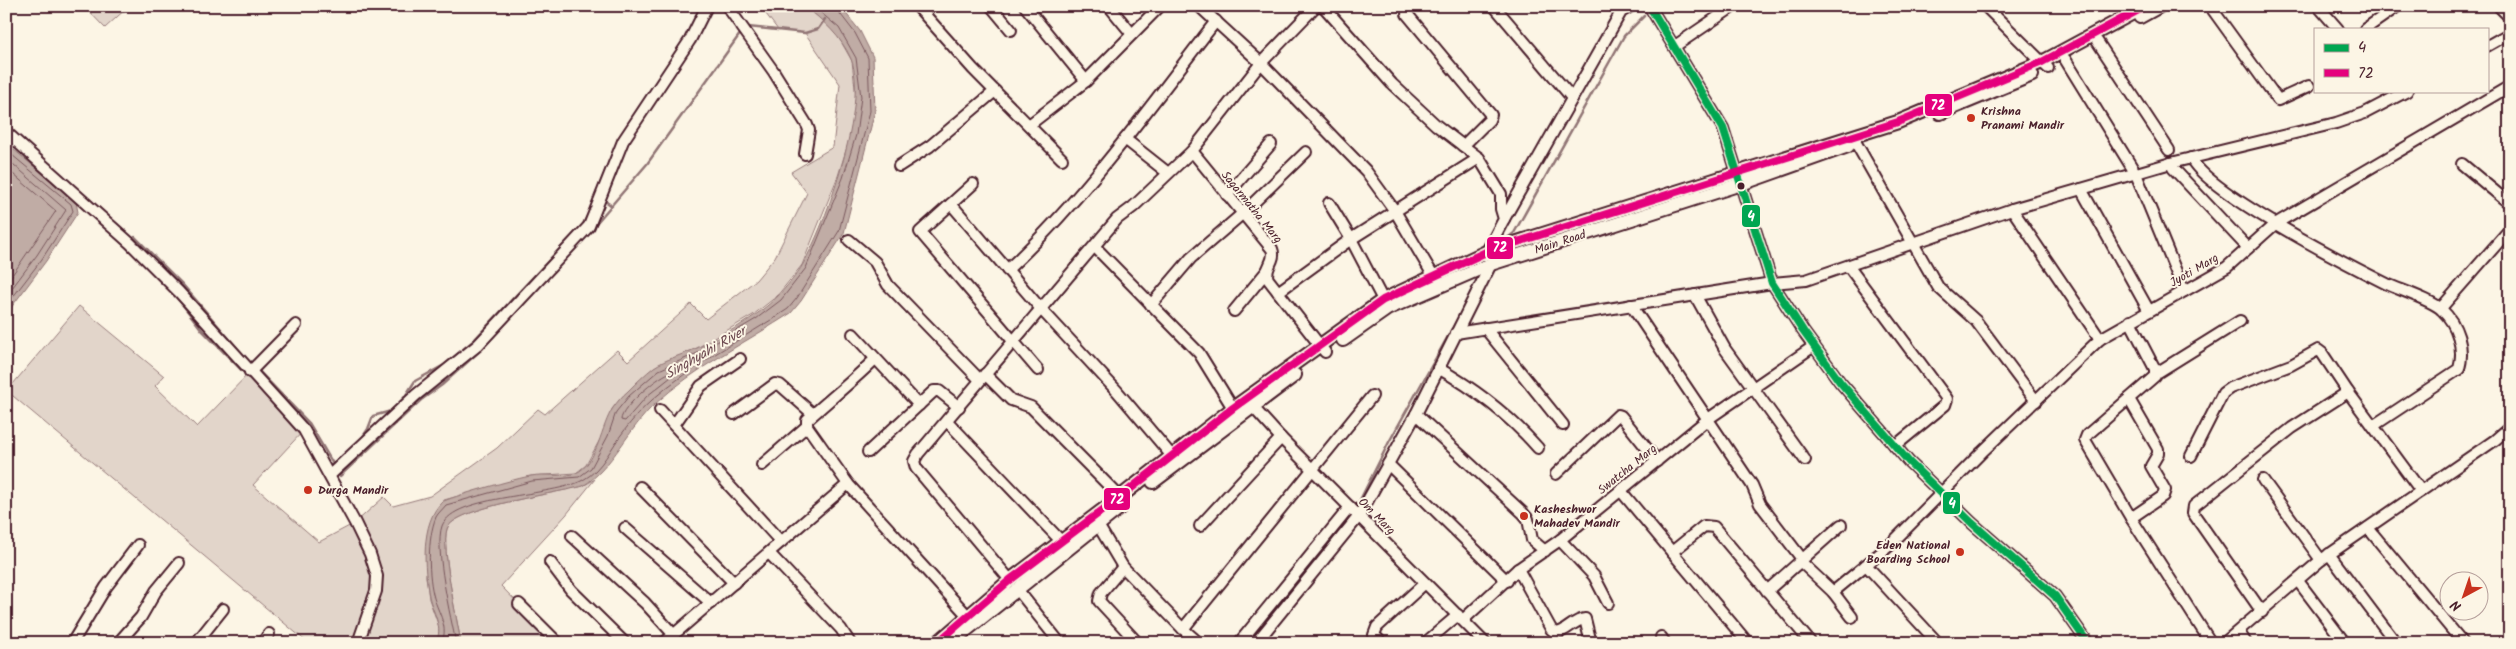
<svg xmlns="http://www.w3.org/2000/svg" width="2516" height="649" font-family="Kalam,sans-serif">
	<rect width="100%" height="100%" fill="#fcf5e5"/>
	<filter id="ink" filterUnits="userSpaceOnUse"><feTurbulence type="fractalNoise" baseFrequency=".02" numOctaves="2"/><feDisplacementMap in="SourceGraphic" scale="10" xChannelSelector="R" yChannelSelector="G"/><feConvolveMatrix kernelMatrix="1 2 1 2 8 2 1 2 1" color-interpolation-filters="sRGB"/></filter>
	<g filter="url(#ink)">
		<!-- green -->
		<g fill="#e2d5ca" stroke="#967a7a">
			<polygon points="84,6 129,6 105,28"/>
			<polygon points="760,6 805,6 835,31 852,61 856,97 851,134 838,176 802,265 777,296 753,315 697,348 656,366 626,393 612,409 603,434 586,465 576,473 531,476 444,500 426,576 429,599 439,627 439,637 435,643 308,643 7,391 79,306 164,376 155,386 197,427 250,372 304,430 253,485 319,542 355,523 384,497 393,506 430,496 497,448 538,409 545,414 617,350 628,361 691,304 706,319 756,280 775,257 807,193 791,172 833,147 840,84 805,33 778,30"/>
			<path d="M595,479L566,515L501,586L546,632L538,643H461C457,619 441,548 447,529C454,507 559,493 583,486Z"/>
		</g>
		<!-- water -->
		<g fill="#c0aca5" stroke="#917474">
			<path d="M805,6H840L860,31L873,57L875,111L844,233L801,301L791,313C748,341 693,369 655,404C628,429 613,467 583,486C559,493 454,507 447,529C441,548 457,619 461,643H435C445,628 432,612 429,596C424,569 420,523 442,502C447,498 521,477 531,476C545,473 563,478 576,473C598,463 601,425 613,408C617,402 622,396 628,391C636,383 645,374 654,367C666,359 682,355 695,349C723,336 756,318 778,296C786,287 797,275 803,264C826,224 869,104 851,59C841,36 824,22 805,6Z"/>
			<polygon points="6,143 76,202 78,212 46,261 10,309 6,319"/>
		</g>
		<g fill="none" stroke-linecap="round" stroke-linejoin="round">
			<!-- shore -->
			<g stroke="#79575c" stroke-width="1">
				<polyline points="6,150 71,204 73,211 42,259 6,306"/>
				<polyline points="6,158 66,210 37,255 6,296"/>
				<polyline points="6,168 56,211 6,284"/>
				<path d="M669,373L671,377L647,396L625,421L621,420C621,408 657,377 669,373Z"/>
				<path d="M441,643C450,629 438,612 434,598C428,576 427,539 436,517C438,513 443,509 446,505L532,481L579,477L591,468L608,436L616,412L629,396L659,370L700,352L756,319L781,300L806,268L843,178L856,135L861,97L856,58L839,28L813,6"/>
				<path d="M456,643C451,618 434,548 442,526C454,494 554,497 583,480C603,469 611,447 624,431C632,420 642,409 652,400C692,364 743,339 788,309L797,298L839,231L870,111L868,58L855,33L838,11L837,6"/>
			</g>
			<!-- stream -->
			<g stroke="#917474" stroke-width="2.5">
				<polyline points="748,27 805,33 818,29 825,19"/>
				<polyline points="601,182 615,148"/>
				<polyline points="604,200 612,206"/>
				<polyline points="592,228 647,164 740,34"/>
				<polyline points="135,237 183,285 252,365"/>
				<polyline points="1505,240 1514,233 1624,36 1644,16"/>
				<polyline points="176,296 202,330 263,392"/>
				<polyline points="257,369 309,423 333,464 342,458"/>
				<polyline points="360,441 368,429 373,416 391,411 404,398 415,381 444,365 473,341 583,224 592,206"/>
				<polyline points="340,476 421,400 442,385 483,348 564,260"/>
				<polyline points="1356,508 1389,442 1457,320"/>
				<polyline points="1339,533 1348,518"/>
				<polyline points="1246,643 1295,587"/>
			</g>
			<!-- minor casing -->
			<g stroke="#4a1f2b" stroke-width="14">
				<g id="minor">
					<polyline points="727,6 774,72 807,125 809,130 805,154"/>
					<polyline points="917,6 973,69 1062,159"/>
					<polyline points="991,6 1011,30"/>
					<polyline points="1025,6 1086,81"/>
					<polyline points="1109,6 1132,34"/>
					<polyline points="1199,6 1261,63 1366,171 1395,211 1437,282"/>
					<polyline points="1323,6 1392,84 1436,125 1479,158 1501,194 1501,209 1504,219 1485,255"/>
					<polyline points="1494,6 1572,98"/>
					<polyline points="1985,6 2048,68"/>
					<polyline points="2210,6 2278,100 2309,86"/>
					<polyline points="2318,6 2338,29"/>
					<polyline points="1650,7 1723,128 1772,283 1803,331 1840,382 1909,462 1972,523 2055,596 2088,643"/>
					<polyline points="1407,14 1491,115 1489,120 1463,146"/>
					<polyline points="2365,29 2398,6"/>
					<polyline points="2097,41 2169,150"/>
					<polyline points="1675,46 1734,6"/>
					<polyline points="2487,46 2510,33"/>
					<polyline points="2065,59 2136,174 2184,291"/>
					<polyline points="1029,125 1086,81 1160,6"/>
					<polyline points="6,132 130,243 179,292 304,430 355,523 370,554 377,576 376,591 358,643"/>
					<polyline points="1125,139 1168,173"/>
					<polyline points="1856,143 1938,287 1976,321 2036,401"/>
					<path d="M1192,151L1272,249C1277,261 1263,268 1268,279L1325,352"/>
					<path d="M2191,158C2206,192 2349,265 2387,284C2400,290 2434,301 2442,310C2457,324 2465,348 2459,369L2373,426"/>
					<polyline points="2171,163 2173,168 2248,248"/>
					<polyline points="2462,164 2510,204"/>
					<polyline points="899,166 930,146 995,91"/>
					<polyline points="973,184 920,232 1038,370"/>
					<polyline points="2081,189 2149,311"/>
					<polyline points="1227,195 1271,144"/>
					<polyline points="1329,203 1351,239 1479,158"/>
					<polyline points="951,204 1041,309 1117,391 1177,462"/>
					<polyline points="2012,209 2100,339"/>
					<polyline points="1504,219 1621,12 1631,6"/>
					<polyline points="849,240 875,262 888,285 980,380"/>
					<polyline points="1095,247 1199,353 1236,413"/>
					<polyline points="1849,267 1947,399 1945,405 1895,446"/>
					<path d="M1007,270C1086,197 1150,106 1216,21"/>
					<polyline points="1278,292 1351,239 1383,300"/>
					<polyline points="1695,295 1725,349 1805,460"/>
					<polyline points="1151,305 1191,258 1242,214 1306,152"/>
					<polyline points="1631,305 1752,485 1760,504 1802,559"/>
					<polyline points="2441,308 2510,229"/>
					<polyline points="1234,311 1267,271"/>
					<polyline points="2130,321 2155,369 2155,376 2087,435 2085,440 2131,518 2211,643"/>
					<polyline points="1485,328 1563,425"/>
					<polyline points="1456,333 1772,283 1806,280 2012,209 2171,163 2336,123 2365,113 2407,91"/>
					<polyline points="853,334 919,405"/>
					<path d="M875,359C853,381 830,399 807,420V426L848,484L967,615"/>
					<path d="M1438,368C1475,389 1510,416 1538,448"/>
					<polyline points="250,372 296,325"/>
					<polyline points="985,374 1011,400 1031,407 1120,497"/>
					<polyline points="2155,374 2240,321"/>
					<polyline points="2129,399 2158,449 2158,454 2151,466 2165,490 2163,496 2131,518"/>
					<polyline points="1252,406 1281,438 1485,643"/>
					<polyline points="660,410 781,542"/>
					<polyline points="734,414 775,384 780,385 813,414"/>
					<polyline points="1416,414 1523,513 1528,519 1532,540 1545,551"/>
					<polyline points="947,421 1061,541"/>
					<polyline points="674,425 701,386 740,359"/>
					<polyline points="868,452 934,391 939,391 959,407"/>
					<polyline points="2191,456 2223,393 2230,388 2291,365 2318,350 2322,353 2348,392 2421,491"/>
					<polyline points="1388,464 1507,581"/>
					<polyline points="762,465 807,426"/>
					<polyline points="1556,474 1618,415 1621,416 1657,461"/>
					<polyline points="330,475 416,395 478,345 589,226 623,141 690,40 707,6"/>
					<polyline points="2263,480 2321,560"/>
					<polyline points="640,487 734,583"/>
					<polyline points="1621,491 1748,643"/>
					<polyline points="1098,525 1123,567 1183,629 1372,396"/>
					<polyline points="1200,526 1281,438"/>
					<polyline points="625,528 711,603"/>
					<polyline points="2368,528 2463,643"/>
					<polyline points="572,536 645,603 674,635"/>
					<polyline points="1560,540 1594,576 1608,603"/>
					<polyline points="1672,552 1704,526 1714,527 1811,643"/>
					<polyline points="769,553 841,629 850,643"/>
					<polyline points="2329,554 2396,643"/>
					<polyline points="1800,561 1833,592 1852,617"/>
					<polyline points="550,562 571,590 625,643"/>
					<polyline points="1866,565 1938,643"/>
					<polyline points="1123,567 1101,593 1099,601 1135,640"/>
					<path d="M1518,569L1551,629L1556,633C1567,632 1573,620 1585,619L1591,643"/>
					<polyline points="1010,580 916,468 914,461 918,454 1117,219 1133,207 1192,151 1261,63 1316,6"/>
					<polyline points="2298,581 2345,643"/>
					<polyline points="1017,589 1060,643"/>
					<polyline points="1767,591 1841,525"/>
					<polyline points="1833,592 1889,546 1982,452 2100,339 2227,267 2275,224 2510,86"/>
					<polyline points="519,604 558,643"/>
					<polyline points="2262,612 2193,513 2194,506 2292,428 2348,392"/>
					<polyline points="1463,620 1518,569 1560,540 1708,419 1814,346"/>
					<polyline points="1183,629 1199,643"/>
					<polyline points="2239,632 2246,643"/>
					<polyline points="1661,637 1665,643"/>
					<polyline points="1379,640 1374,635 1377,627 1425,583"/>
					<polyline points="72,643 106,587 138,545"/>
					<polyline points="118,643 141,617 156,591 179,563"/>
					<polyline points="196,643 223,609"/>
					<polyline points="262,643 269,634"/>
					<polyline points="664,643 848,484"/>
					<polyline points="1239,643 1350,507"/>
					<polyline points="1256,643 1359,516 1416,414 1491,264"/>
					<polyline points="1425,643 1458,615"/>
					<polyline points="2224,643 2321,560 2495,440 2510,427"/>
				</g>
			</g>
			<!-- major casing -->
			<g stroke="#4a1f2b" stroke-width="16">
				<g id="major">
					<polyline points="2500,6 2510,16"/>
					<polyline points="2140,17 2160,6"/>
					<polyline points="1940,113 2032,75"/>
					<polyline points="1343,340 1387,309 1491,264 1741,184 1848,146"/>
					<polyline points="1153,482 1295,375"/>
					<polyline points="937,643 1010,580 1120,497 1233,408 1383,300 1486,252 1898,122 2042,62 2146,6"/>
					<polyline points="950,643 1122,506"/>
				</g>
			</g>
			<!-- minor -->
			<use href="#minor" stroke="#fcf5e5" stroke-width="10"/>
			<!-- major -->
			<use href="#major" stroke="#fcf5e5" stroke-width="12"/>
			<!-- bus-1 casing -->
			<g stroke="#fcf5e5" stroke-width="11">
				<polyline id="bus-1" points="1650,7 1723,128 1772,283 1803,331 1840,382 1909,462 1972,523 2055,596 2088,643"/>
			</g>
			<!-- bus-2 casing -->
			<g stroke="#fcf5e5" stroke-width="11">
				<polyline id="bus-2" points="937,643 1010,580 1120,497 1233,408 1383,300 1486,252 1898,122 2042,62 2146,6"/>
			</g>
			<!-- bus-1 -->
			<use href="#bus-1" stroke="#00a651" stroke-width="8"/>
			<!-- bus-2 -->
			<use href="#bus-2" stroke="#e5007d" stroke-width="8"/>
		</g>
	</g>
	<!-- markers -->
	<g fill="#c8321e" stroke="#fcf5e5" stroke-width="2">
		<circle cx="1971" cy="118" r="5"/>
		<circle cx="308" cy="490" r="5"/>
		<circle cx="1524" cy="516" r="5"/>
		<circle cx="1960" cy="552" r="5"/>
	</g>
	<circle fill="#4a1f2b" stroke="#fcf5e5" stroke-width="2" cx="1741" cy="186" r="4.5"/>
	<g text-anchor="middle" stroke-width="4" stroke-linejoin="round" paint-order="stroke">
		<!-- poi labels -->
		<g font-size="12" font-weight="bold" fill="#4a1f2b" stroke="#fcf5e5" text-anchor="start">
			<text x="1981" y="115">Krishna<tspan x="1981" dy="14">Pranami Mandir</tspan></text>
			<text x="318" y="494">Durga Mandir</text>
			<text x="1534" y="513">Kasheshwor<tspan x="1534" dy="14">Mahadev Mandir</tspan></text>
			<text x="1950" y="549" text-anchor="end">Eden National<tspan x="1950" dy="14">Boarding School</tspan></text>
		</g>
		<!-- street labels -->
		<g font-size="12" fill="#4a1f2b" stroke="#fcf5e5">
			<text transform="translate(1252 207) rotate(51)" y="4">Sagarmatha Marg</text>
			<text transform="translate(1560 242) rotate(-18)" y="4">Main Road</text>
			<text transform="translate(2194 270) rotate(-30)" y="4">Jyoti Marg</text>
			<text transform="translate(1627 469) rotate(-39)" y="4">Swatcha Marg</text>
			<text transform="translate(1377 516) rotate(45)" y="4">Om Marg</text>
		</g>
		<!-- water labels -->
		<g font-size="14" font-style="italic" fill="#6d4950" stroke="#fcf5e5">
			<text transform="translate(705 352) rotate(-30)" y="5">Singhyahi River</text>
		</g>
	</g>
	<g stroke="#fcf5e5" stroke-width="2">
		<rect x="1924" y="93" width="29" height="24" rx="5" fill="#e5007d"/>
		<rect x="1741" y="204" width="20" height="24" rx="5" fill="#00a651"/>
		<rect x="1486" y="236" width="28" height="24" rx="5" fill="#e5007d"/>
		<rect x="1103" y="487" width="28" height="24" rx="5" fill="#e5007d"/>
		<rect x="1942" y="491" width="19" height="24" rx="5" fill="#00a651"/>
	</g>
	<g font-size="14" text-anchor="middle" font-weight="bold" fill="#fff">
		<text x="1938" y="110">72</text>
		<text x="1751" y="221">4</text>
		<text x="1500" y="252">72</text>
		<text x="1117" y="504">72</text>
		<text x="1952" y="508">4</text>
	</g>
	<!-- margin -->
	<rect width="2516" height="649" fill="none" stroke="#fcf5e5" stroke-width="25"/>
	<rect x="12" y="12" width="2491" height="624" fill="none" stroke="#4a1f2b" stroke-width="2" filter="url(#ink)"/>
	<!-- legend -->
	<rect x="2314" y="28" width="175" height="65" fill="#fcf5e5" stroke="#b59f9b"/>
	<rect x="2324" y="44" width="25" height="8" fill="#00a651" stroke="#b59f9b"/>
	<text x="2358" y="52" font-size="15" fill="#4a1f2b">4</text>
	<rect x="2324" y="69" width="25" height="8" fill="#e5007d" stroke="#b59f9b"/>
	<text x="2358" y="78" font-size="15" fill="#4a1f2b">72</text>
	<!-- north arrow -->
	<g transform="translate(2464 596) rotate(220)"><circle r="24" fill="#fcf5e5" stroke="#b59f9b"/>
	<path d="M0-4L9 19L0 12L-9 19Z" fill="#c8321e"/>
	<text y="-8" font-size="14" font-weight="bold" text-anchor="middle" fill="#4a1f2b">N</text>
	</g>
</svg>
